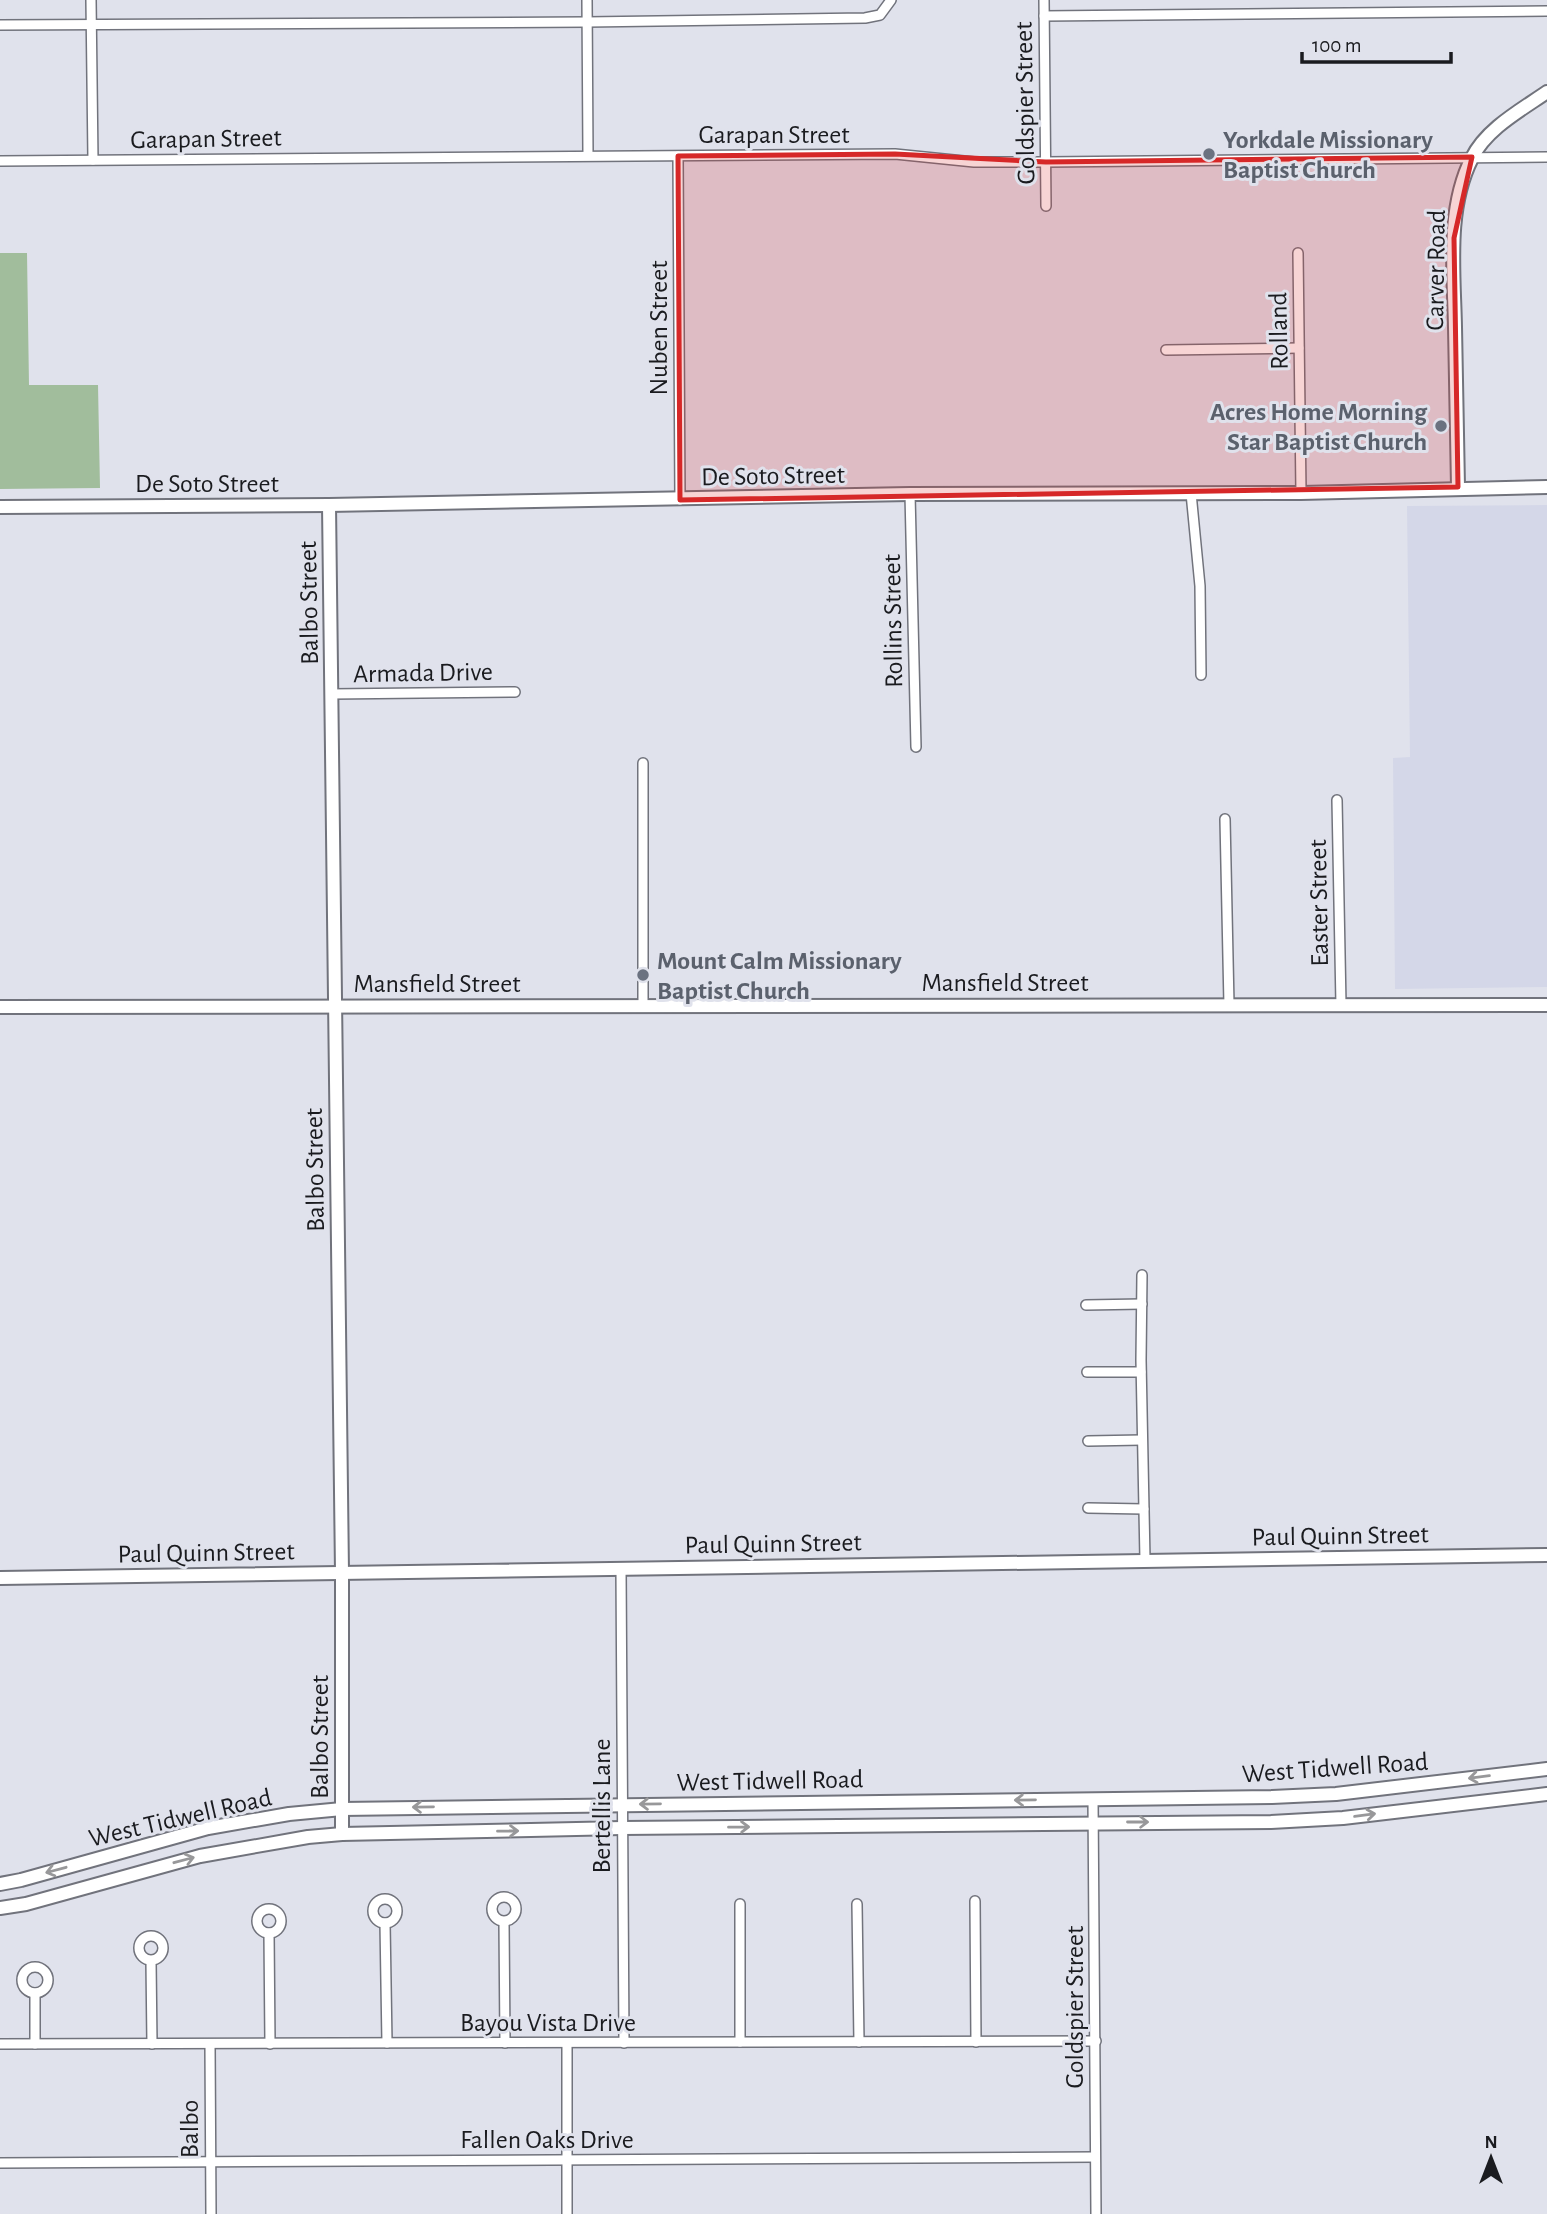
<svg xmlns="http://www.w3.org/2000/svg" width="1547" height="2214" font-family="'Alegreya Sans',sans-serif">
	<rect width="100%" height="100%" fill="#e0e2ec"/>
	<!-- built -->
	<polygon fill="#d4d7e8" points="1547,505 1547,987 1395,989 1393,758 1410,757 1407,506"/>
	<!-- green -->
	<polygon fill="#a1bd9c" points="0,253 27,253 29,385 98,385 100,488 0,489"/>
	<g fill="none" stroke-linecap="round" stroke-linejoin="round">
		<!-- street casing -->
		<g stroke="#71737c" stroke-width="12">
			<g id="street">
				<polyline points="91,0 93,160"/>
				<polyline points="587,0 588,155"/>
				<polyline points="1044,0 1046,206"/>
				<polyline points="1044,16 1547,11"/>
				<polyline points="0,25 587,22 865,18 880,15 891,0"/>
				<polyline points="678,156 680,500"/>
				<polyline points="0,161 895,154 974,162 1046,162 1547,157"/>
				<polyline points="1298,253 1301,493"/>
				<polyline points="1166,350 1299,348"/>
				<polyline points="1191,493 1200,586 1201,675"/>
				<polyline points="910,494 916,747"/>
				<polyline points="332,694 515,692"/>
				<polyline points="1337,800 1341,1005"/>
				<polyline points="1225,819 1229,1005"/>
				<polyline points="643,1006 643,763"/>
				<polyline points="1142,1275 1141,1360 1145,1560"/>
				<polyline points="1086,1305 1142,1304"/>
				<polyline points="1087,1372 1141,1372"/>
				<polyline points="1088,1441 1142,1440"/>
				<polyline points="1088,1508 1144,1509"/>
				<polyline points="621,1569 624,2043"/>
				<polyline points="1093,1799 1096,2214"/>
				<circle cx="504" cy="1909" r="12"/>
				<circle cx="385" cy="1911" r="12"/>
				<polyline points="975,1901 976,2042"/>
				<polyline points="740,1904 740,2042"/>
				<polyline points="857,1904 859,2042"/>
				<circle cx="269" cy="1921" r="12"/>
				<polyline points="504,1922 505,2043"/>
				<polyline points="385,1923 387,2043"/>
				<polyline points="269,1933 270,2044"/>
				<circle cx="151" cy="1948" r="12"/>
				<polyline points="151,1961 152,2044"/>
				<circle cx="35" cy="1980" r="13"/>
				<polyline points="35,1993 35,2044"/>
				<polyline points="567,2043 567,2214"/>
				<polyline points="0,2044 1096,2041"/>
				<polyline points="210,2044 211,2214"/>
				<polyline points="0,2163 1095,2157"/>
			</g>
		</g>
		<!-- secondary casing -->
		<g stroke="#71737c" stroke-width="16">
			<g id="secondary">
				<path d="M1458,487C1457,434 1456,380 1455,327C1454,272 1446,209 1472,158C1486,129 1521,110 1547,92"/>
				<polyline points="329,505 342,1573 342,1834"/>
				<polyline points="0,507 329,505 910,494 1301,493 1547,487"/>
				<polyline points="0,1007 1547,1005"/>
				<polyline points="0,1578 1547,1555"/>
				<polyline points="0,1884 21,1880 208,1828 289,1814 342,1809 1272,1797 1336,1794 1547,1769"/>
				<polyline points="0,1908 26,1904 200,1856 308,1837 342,1834 622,1828 1271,1822 1343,1818 1547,1794"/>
			</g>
		</g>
		<!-- street -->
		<use href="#street" stroke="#fff" stroke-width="9"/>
		<!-- secondary -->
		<use href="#secondary" stroke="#fff" stroke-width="12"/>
	</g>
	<!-- one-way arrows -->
	<defs><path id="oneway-shaft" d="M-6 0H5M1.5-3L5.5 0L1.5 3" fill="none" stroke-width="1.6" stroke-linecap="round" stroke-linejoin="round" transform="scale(1.75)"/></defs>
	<g stroke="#98989a">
		<use href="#oneway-shaft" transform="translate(1479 1777) rotate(173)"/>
		<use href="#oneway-shaft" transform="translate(1025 1800) rotate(179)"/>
		<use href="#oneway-shaft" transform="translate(650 1804) rotate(179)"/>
		<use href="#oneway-shaft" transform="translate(423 1807) rotate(179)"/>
		<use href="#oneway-shaft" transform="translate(1365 1815) rotate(-8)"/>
		<use href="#oneway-shaft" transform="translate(1138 1822)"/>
		<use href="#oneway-shaft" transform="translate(739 1827) rotate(-1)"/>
		<use href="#oneway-shaft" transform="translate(508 1831) rotate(-1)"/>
		<use href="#oneway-shaft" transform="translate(184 1860) rotate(-15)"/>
		<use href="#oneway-shaft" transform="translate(56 1870) rotate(165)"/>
	</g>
	<!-- marked area -->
	<path fill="#d62828" fill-opacity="0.2" stroke="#d62828" stroke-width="5" stroke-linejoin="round" d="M895,154L1046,162L1472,157L1454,238L1458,487L680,500L678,156Z"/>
	<!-- markers -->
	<g fill="#6b7280" stroke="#e0e2ec" stroke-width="2.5">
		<circle cx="1209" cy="154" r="7"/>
		<circle cx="1441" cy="426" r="7"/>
		<circle cx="643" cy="975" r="7"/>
	</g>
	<g text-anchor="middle" stroke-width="6" stroke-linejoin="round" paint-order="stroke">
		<!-- street labels -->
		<g font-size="26" fill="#1a1b1f" stroke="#e0e2ec">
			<text transform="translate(1024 103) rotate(-91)" y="9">Goldspier Street</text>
			<text x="774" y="143">Garapan Street</text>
			<text transform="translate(206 138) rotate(-1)" y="9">Garapan Street</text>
			<text transform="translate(1435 270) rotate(-89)" y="9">Carver Road</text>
			<text transform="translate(658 328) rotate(-90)" y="9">Nuben Street</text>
			<text transform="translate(1278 331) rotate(-91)" y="9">Rolland</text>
			<text transform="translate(773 475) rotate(-1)" y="9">De Soto Street</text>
			<text x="207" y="492">De Soto Street</text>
			<text transform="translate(308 603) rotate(-91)" y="9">Balbo Street</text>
			<text transform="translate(892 621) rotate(-91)" y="9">Rollins Street</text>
			<text transform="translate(423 672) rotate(-1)" y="9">Armada Drive</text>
			<text transform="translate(1318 903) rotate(-91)" y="9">Easter Street</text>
			<text x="1005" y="991">Mansfield Street</text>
			<text x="437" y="992">Mansfield Street</text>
			<text transform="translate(314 1170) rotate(-91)" y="9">Balbo Street</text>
			<text transform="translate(1340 1535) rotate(-1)" y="9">Paul Quinn Street</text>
			<text transform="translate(773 1543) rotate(-1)" y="9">Paul Quinn Street</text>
			<text transform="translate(206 1552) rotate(-1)" y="9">Paul Quinn Street</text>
			<text transform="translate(319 1737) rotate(-90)" y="9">Balbo Street</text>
			<text transform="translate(1335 1767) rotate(-4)" y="9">West Tidwell Road</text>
			<text transform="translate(770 1780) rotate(-1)" y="9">West Tidwell Road</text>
			<text transform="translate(601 1806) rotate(-90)" y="9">Bertellis Lane</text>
			<text transform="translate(180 1817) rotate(-13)" y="9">West Tidwell Road</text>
			<text transform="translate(1074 2007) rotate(-90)" y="9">Goldspier Street</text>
			<text x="548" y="2031">Bayou Vista Drive</text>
			<text transform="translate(189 2129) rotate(-90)" y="9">Balbo</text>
			<text x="547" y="2148">Fallen Oaks Drive</text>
		</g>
		<!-- worship labels -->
		<g font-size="26" font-weight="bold" fill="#5b616d" stroke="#e0e2ec" text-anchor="start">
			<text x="1223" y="148">Yorkdale Missionary<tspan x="1223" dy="30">Baptist Church</tspan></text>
			<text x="1427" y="420" text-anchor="end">Acres Home Morning<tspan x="1427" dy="30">Star Baptist Church</tspan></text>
			<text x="657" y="969">Mount Calm Missionary<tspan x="657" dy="30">Baptist Church</tspan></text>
		</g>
	</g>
	<!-- north arrow -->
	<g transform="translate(1491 2158)" stroke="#e0e2ec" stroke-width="5" paint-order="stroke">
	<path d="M0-5L12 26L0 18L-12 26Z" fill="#1a1b1f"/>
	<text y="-10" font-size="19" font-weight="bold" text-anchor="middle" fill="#1a1b1f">N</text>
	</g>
	<!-- scale -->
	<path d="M1302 52v10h149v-10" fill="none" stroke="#1a1b1f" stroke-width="3.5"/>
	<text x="1312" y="52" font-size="21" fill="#1a1b1f" stroke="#e0e2ec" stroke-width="5" paint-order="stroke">100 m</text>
</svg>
